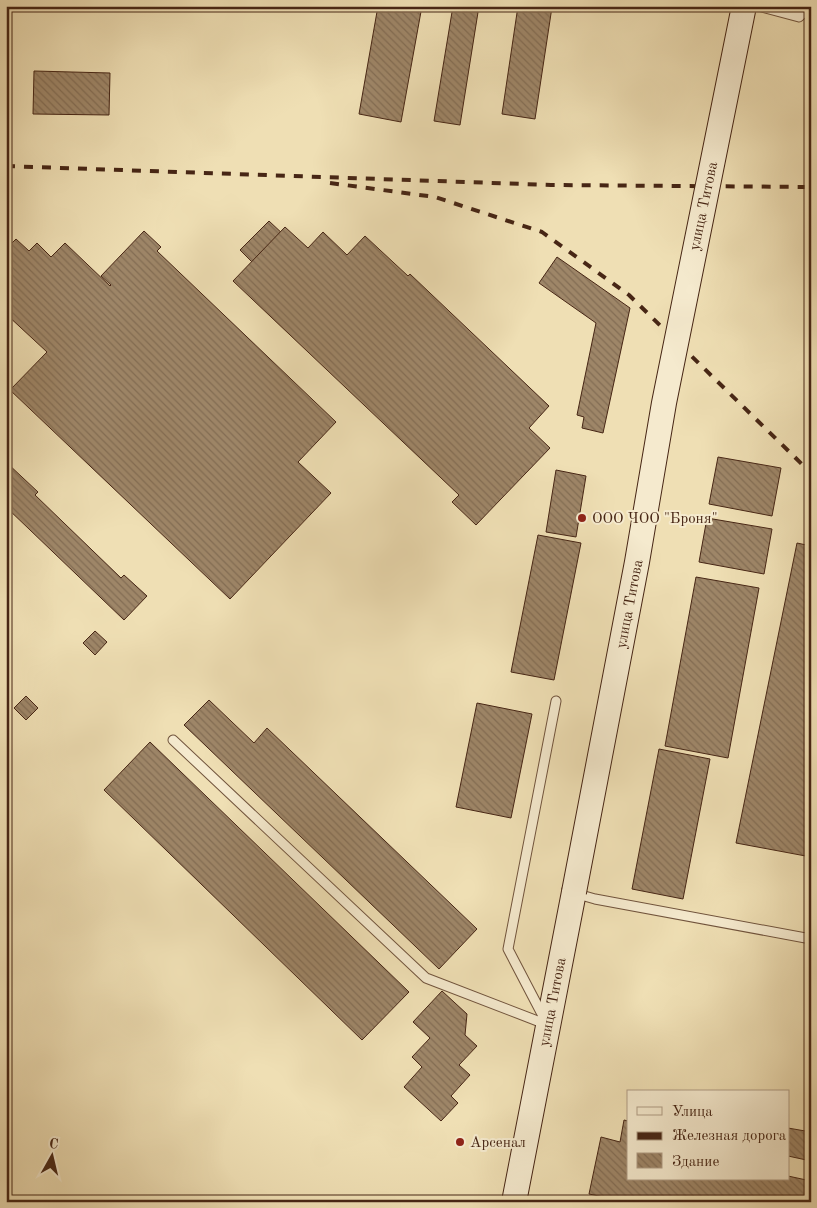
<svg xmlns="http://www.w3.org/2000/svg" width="817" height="1208" font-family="'Old Standard TT',serif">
	<defs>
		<pattern id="building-back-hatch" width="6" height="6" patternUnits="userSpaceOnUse" patternTransform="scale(1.25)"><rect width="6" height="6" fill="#9e8668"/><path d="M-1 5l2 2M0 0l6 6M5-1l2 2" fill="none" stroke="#836d54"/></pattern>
	</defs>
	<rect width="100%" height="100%" fill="#efdfb4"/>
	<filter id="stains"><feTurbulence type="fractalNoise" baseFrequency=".004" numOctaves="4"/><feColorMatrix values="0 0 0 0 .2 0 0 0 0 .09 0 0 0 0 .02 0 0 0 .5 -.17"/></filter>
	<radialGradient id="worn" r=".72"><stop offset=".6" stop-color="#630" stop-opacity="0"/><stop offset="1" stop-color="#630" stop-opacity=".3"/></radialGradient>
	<!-- building -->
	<g fill="url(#building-back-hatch)" stroke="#472615">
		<polygon points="378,6 422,6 401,122 359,114"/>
		<polygon points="453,6 479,6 460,125 434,121"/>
		<polygon points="518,6 552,7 535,119 502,114"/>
		<polygon points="34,71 110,73 109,115 33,114"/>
		<polygon points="269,221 285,236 256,266 240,250"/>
		<polygon points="285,227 308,248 323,232 347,255 365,236 408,276 410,274 549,406 529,428 550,448 476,525 452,502 459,495 233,281"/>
		<polygon points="144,231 161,247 157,251 336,422 298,462 331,493 230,599 10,390 47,352 6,314 6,249 16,239 29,251 37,243 51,257 65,243 110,286 111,285 101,276"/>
		<polygon points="557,257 630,308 603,433 582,428 584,417 577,415 596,323 539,283"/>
		<polygon points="718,457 781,468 772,516 709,504"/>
		<polygon points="6,462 38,492 35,495 121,578 124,575 147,596 124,620 6,507"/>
		<polygon points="556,470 586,476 576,537 546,532"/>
		<polygon points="707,518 772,529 764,574 699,562"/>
		<polygon points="538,535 581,543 554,680 511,672"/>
		<polygon points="797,543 811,546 811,857 736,843"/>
		<polygon points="696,577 759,588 728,758 665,746"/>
		<polygon points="95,631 107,642 95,655 83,643"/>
		<polygon points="26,696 38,708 26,720 14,708"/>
		<polygon points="209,700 254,743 267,728 477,929 439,969 184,725"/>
		<polygon points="477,703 532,714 511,818 456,807"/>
		<polygon points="150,742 409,992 362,1040 104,790"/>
		<polygon points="659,749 710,759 683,899 632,889"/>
		<polygon points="442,991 467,1014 465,1035 477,1046 459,1065 470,1075 451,1096 458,1103 441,1121 404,1087 422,1067 412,1057 430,1038 413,1022"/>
		<polygon points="624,1120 628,1121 628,1179 788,1179 788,1176 811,1181 811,1202 628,1202 589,1194 601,1137 620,1142"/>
		<polygon points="788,1128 811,1132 811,1161 788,1156"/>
	</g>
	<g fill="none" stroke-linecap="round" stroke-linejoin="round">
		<!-- lane casing -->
		<g stroke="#71543d" stroke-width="11">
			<g id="lane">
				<polyline points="758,6 799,17 811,6"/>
				<polyline points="173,740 426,978 548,1025"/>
				<polyline points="574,893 595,899 811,939"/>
				<polyline points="544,1018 508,949 556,701"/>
			</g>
		</g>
		<!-- secondary casing -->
		<g stroke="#472615" stroke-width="26">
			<polyline id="secondary" points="514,1202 574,892"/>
		</g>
		<!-- lane -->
		<use href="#lane" stroke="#f5eace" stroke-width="9"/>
		<!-- secondary -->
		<use href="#secondary" stroke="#f5eace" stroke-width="24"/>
		<!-- rail -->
		<g stroke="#472615" stroke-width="4" stroke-dasharray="9 9" stroke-linecap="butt">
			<polyline points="6,166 551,185 811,187"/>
			<polyline points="330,183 435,197 542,232 629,295 811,473"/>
		</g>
		<!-- secondary-bridge casing -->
		<g stroke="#472615" stroke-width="26" stroke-linecap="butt">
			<polyline id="secondary-bridge" points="574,892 637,562 664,403 744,6"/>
		</g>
		<!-- secondary-bridge -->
		<use href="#secondary-bridge" stroke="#f5eace" stroke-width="24"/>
	</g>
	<!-- markers -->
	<g fill="#8f2418" stroke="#f5eace" stroke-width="2">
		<circle cx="582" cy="518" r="5"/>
		<circle cx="460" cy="1142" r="5"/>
	</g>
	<g text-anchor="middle" stroke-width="4" stroke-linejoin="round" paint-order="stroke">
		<!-- street labels -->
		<g font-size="15" fill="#472615" stroke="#f5eace">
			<text transform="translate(703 206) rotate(-78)" y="5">улица Титова</text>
			<text transform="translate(629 604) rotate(-79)" y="5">улица Титова</text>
			<text transform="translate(552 1002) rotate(-79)" y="5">улица Титова</text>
		</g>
		<!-- poi labels -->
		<g font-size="15" fill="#472615" stroke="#f5eace" text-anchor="start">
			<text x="592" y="523">ООО ЧОО "Броня"</text>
			<text x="470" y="1147">Арсенал</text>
		</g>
	</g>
	<!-- margin -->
	<rect width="817" height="1208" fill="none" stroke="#efdfb4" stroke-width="25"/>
	<rect x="8" y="8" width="802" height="1193" fill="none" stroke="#472615" stroke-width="2.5"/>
	<rect x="12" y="12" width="792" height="1183" fill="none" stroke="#472615"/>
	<!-- legend -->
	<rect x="627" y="1090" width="162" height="90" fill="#f5eace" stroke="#af9c84"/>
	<rect x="637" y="1107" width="25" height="8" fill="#f5eace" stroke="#af9c84"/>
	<text x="672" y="1116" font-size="15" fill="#472615">Улица</text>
	<rect x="637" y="1132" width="25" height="8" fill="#472615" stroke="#af9c84"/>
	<text x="672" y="1140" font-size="15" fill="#472615">Железная дорога</text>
	<rect x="637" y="1153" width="25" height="15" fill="url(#building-back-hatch)" stroke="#af9c84"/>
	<text x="672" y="1166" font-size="15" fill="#472615">Здание</text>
	<!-- north arrow -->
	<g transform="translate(52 1156) rotate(8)" stroke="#f5eace" stroke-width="4" paint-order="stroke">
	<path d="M0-4L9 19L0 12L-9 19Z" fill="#472615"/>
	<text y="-8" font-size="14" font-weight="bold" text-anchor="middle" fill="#472615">С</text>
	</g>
	<rect width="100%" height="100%" filter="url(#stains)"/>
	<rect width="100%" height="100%" fill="url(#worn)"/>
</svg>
